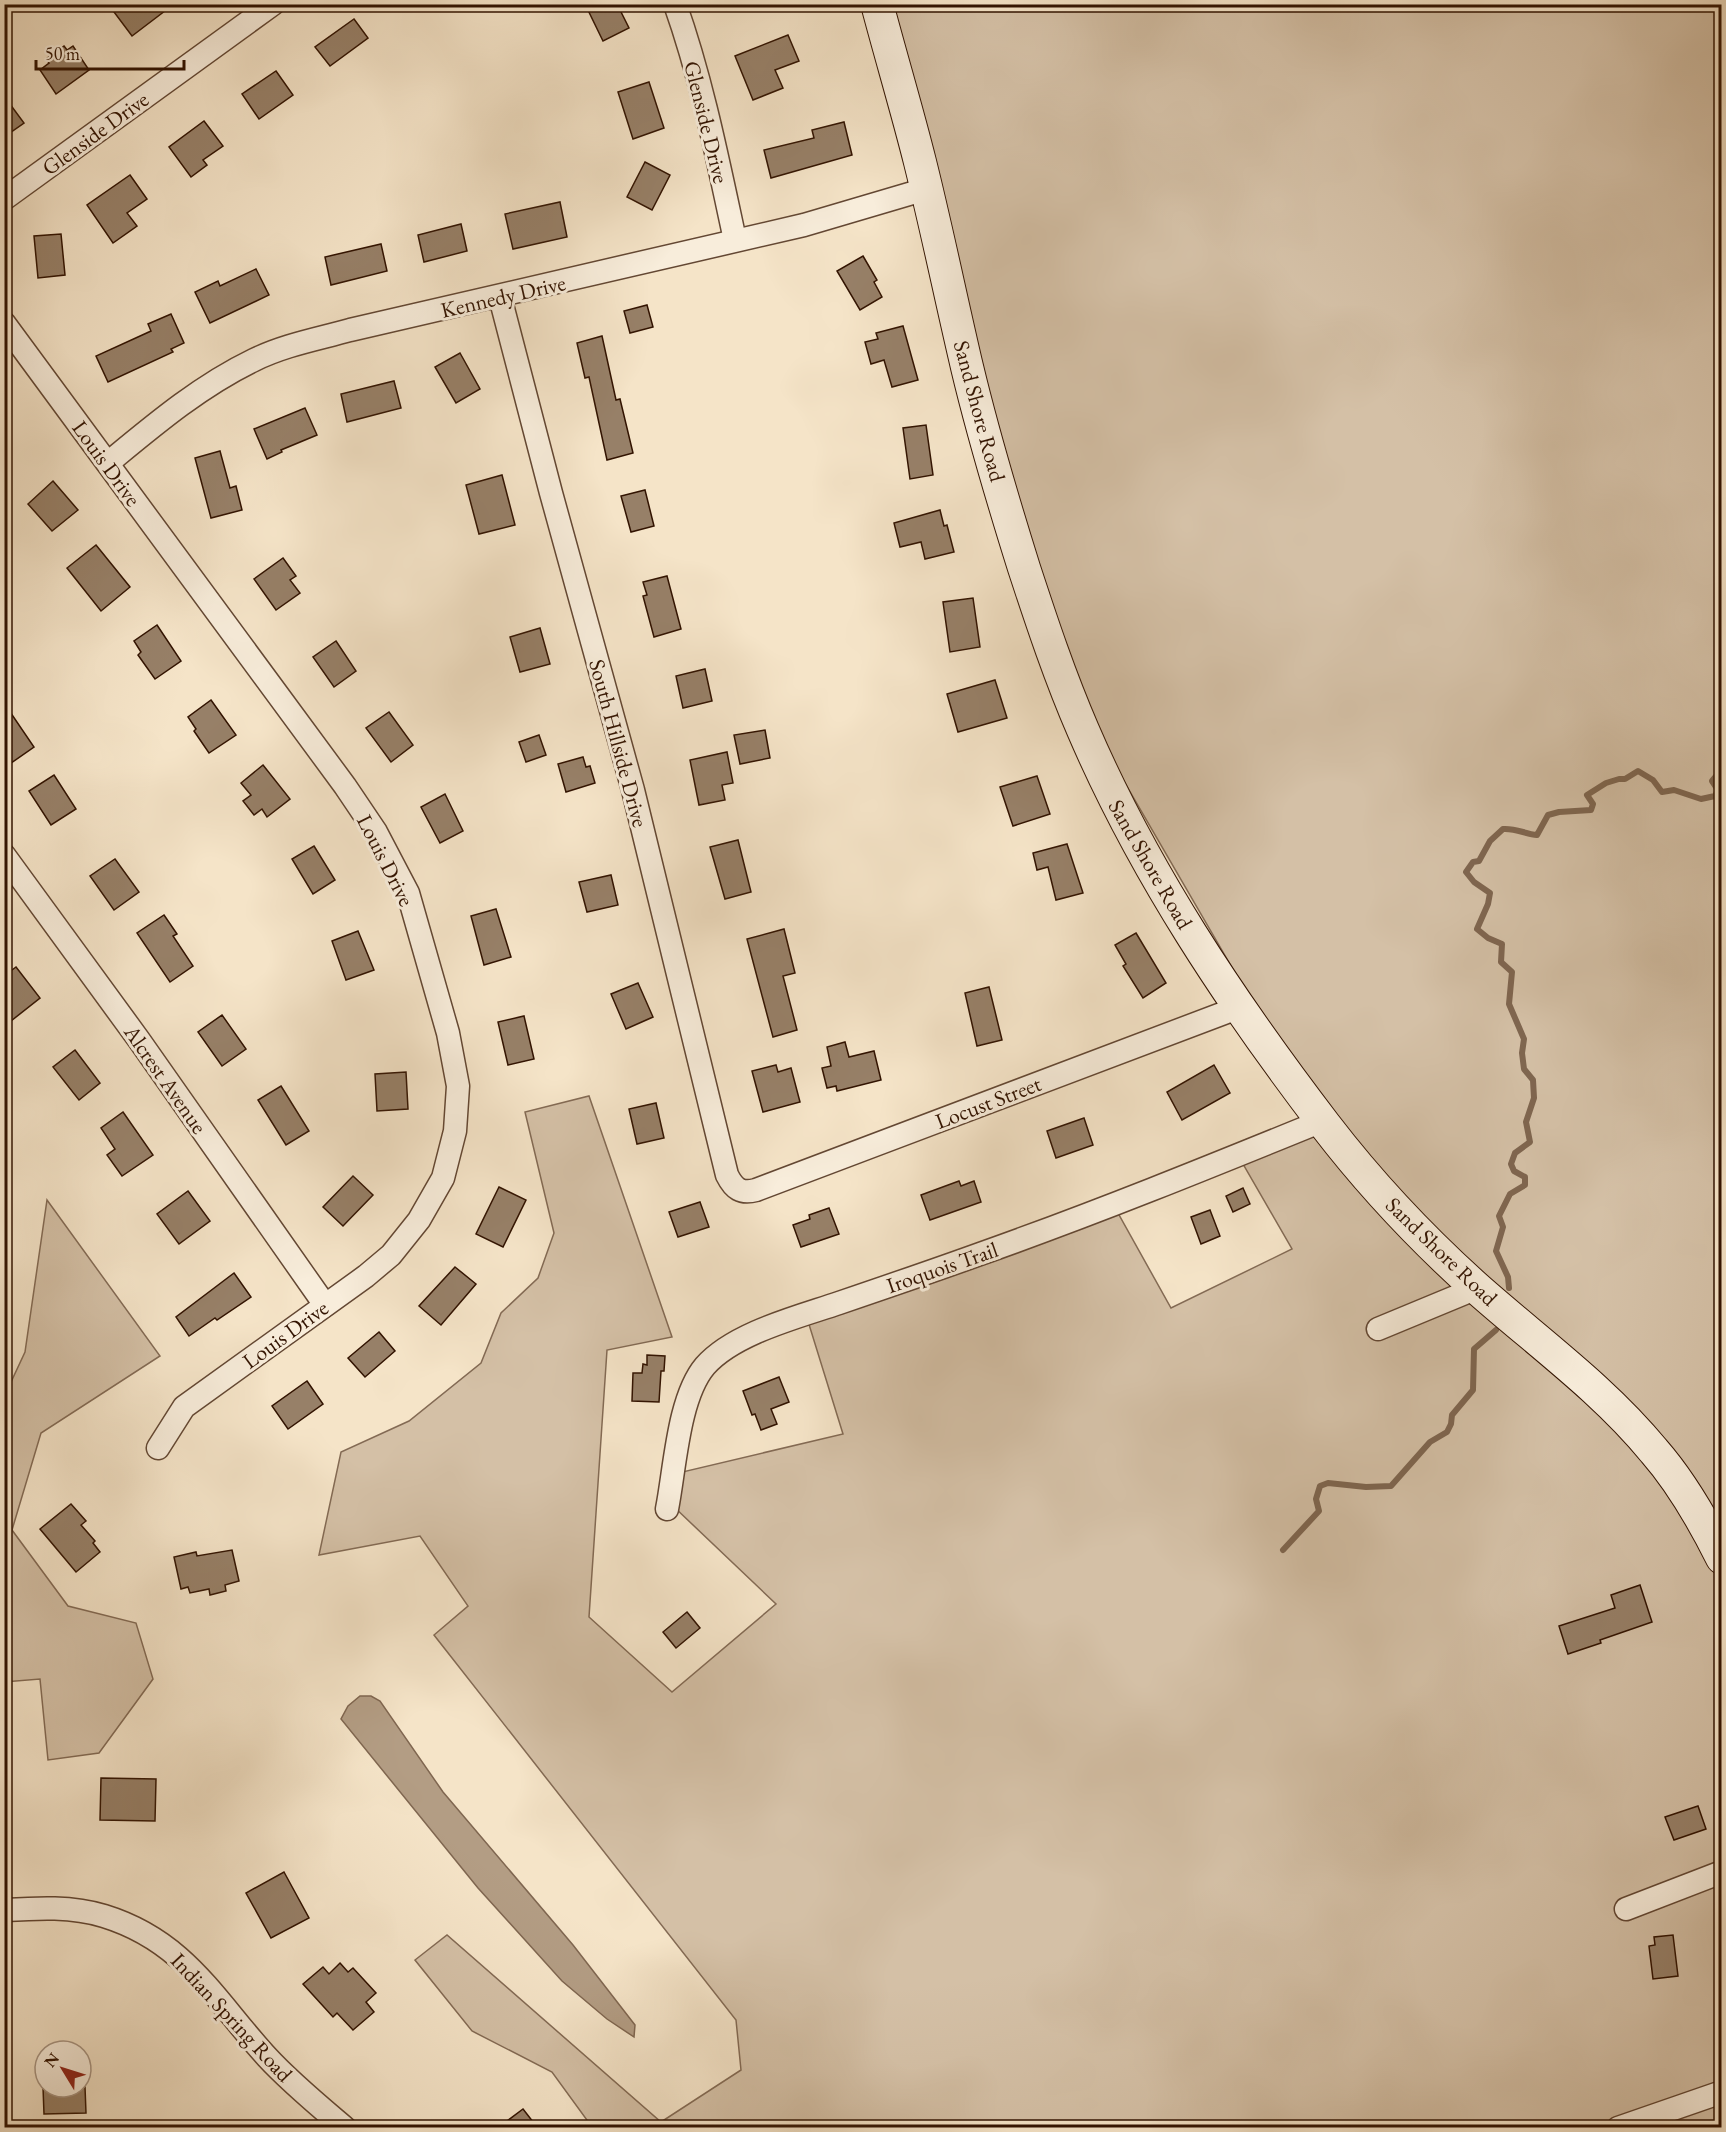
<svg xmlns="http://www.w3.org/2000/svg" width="1726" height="2132" font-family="'EB Garamond',serif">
	<rect width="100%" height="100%" fill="#f5e4c8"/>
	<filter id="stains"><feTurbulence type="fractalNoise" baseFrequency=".00333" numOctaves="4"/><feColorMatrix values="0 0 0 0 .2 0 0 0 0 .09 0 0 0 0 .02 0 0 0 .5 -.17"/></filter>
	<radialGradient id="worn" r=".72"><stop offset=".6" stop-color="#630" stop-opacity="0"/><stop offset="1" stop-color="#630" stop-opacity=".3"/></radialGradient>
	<!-- green -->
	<g fill="#d4c0a6" stroke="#836a54" stroke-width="1.5">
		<polygon points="864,5 1721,5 1721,2127 592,2127 552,2072 472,2031 415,1960 447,1935 661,2122 741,2070 736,2020 434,1635 468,1606 420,1536 319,1555 341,1452 409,1421 481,1363 501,1313 538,1278 554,1233 525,1112 589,1096 672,1337 607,1350 589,1617 672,1692 776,1604 672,1505 678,1473 843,1434 807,1318 1114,1206 1171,1308 1292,1249 1239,1157 1318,1116 1067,683"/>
		<polygon points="47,1200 160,1356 41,1433 12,1530 68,1606 136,1623 153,1679 99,1753 48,1760 40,1679 4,1682 5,1395 25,1352"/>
	</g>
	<!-- water -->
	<polygon fill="#b39d84" stroke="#7f6650" stroke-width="1.5" points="360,1696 371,1696 380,1701 443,1792 573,1945 635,2025 634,2037 607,2019 562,1981 478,1888 341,1719 348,1706"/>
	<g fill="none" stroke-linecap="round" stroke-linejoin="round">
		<!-- stream -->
		<g stroke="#7f6650" stroke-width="6">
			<path d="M1509,1288L1508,1277L1496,1251L1503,1227L1499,1216L1510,1194L1525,1185V1177L1514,1171L1511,1164L1515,1153L1530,1142L1526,1122L1534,1098L1533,1080L1524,1069L1522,1053L1524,1039L1509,1004L1512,972L1501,962L1502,944L1488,938L1477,929L1488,904L1490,893L1474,882L1466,872L1473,862L1479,861L1490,841L1503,829C1516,828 1525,834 1537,835L1548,815L1559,812L1591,810L1593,804L1587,795L1606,783L1619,779H1625L1638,771L1653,780L1662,792L1674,790L1701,799L1715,796L1718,790L1712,781L1722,769"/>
			<polyline points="1283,1550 1319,1511 1316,1499 1320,1486 1328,1483 1366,1487 1391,1486 1430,1442 1447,1432 1451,1424 1452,1415 1473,1390 1474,1349 1496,1330"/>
		</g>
	</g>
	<!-- building -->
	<g fill="#978068" stroke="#321301" stroke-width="1.5">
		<polygon points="108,4 174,4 132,36"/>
		<polygon points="585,4 617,4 629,28 603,41"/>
		<polygon points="354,19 368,38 330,66 315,47"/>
		<polygon points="788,35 799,61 775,70 783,88 753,100 735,56"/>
		<polygon points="64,46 67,50 73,46 89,70 56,94 40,70 49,63 46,59"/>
		<polygon points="276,71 293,95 259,119 242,94"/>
		<polygon points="649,82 664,128 633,139 618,92"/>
		<polygon points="4,96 24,123 4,137"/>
		<polygon points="204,121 223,146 203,160 207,165 191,177 169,147"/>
		<polygon points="844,122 852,155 771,178 764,150 814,138 812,130"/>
		<polygon points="645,162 670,175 652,210 627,197"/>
		<polygon points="130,175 147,199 127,213 137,226 113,243 87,205"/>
		<polygon points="560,202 567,237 513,249 505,214"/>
		<polygon points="461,224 467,251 424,262 418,235"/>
		<polygon points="61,234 65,275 38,278 34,236"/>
		<polygon points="381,244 387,271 331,285 325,257"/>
		<polygon points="863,256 877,280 874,282 882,297 860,310 837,271"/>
		<polygon points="256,269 269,295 210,323 195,292 218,281 220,286"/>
		<polygon points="647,305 653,327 630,333 624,311"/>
		<polygon points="171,314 184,343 171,349 173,352 108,382 96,356 151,331 148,324"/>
		<polygon points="903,326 918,380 892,387 884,360 871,364 865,342 878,339 876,333"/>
		<polygon points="602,336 616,400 620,399 633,453 607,460 589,377 585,378 577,343"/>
		<polygon points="460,353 480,389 456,403 435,367"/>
		<polygon points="394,381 401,408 347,422 341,394"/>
		<polygon points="305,408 317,435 281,450 282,452 267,459 254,429"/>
		<polygon points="926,425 933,475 910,479 903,428"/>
		<polygon points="220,451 230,488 236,486 242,510 211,518 195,458"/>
		<polygon points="502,475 515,525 479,534 466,485"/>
		<polygon points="53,481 78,510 52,531 28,504"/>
		<polygon points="645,490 654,526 631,532 621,496"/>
		<polygon points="940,510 944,526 947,525 954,552 925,559 921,542 900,547 894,523"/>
		<polygon points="96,545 130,587 101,611 67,568"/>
		<polygon points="283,558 296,576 290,580 300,593 276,610 254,579"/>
		<polygon points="667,576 681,629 654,637 643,596 647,595 643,582"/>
		<polygon points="973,598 980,647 950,652 943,602"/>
		<polygon points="157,625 181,661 155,679 138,655 141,652 134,641"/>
		<polygon points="540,628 550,664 520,672 510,637"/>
		<polygon points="336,641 356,671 334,687 313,657"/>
		<polygon points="705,669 712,701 683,708 676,676"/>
		<polygon points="995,680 1007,718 958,732 947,694"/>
		<polygon points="211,700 236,735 209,753 194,731 196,729 188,717"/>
		<polygon points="4,703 34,747 4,768"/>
		<polygon points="389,712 413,745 391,762 366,728"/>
		<polygon points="765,730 770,758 740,764 734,735"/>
		<polygon points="539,735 546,755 526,762 519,742"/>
		<polygon points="727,752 733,783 722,785 725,800 699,805 690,760"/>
		<polygon points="583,757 586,767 590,766 595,783 566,792 558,764"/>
		<polygon points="263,765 290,799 267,817 262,809 254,815 243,801 251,795 241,783"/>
		<polygon points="54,775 76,809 51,825 29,791"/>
		<polygon points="1037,776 1050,814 1013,826 1000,787"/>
		<polygon points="445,794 463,831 440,843 421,807"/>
		<polygon points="738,840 751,892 725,899 710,847"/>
		<polygon points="1067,844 1083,893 1056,900 1048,867 1037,870 1033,853"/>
		<polygon points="314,846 335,880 313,894 292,859"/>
		<polygon points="115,859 139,892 114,910 90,876"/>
		<polygon points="611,875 618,905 587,912 579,882"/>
		<polygon points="496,909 511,957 484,965 471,916"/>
		<polygon points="164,915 177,934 173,936 193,966 170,982 137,933"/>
		<polygon points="784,929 795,973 783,976 797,1030 773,1037 747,939"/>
		<polygon points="358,931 374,970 346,980 332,941"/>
		<polygon points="1136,933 1166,983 1143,998 1123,966 1126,964 1115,945"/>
		<polygon points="16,967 40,998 11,1021 4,1013 4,976"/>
		<polygon points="638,983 653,1017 626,1029 611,994"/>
		<polygon points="989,987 1002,1040 977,1046 965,993"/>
		<polygon points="222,1015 246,1049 222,1066 198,1032"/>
		<polygon points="524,1016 534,1059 508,1065 498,1022"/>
		<polygon points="845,1042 849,1057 874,1051 881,1080 837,1091 836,1086 827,1088 822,1068 831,1066 827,1047"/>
		<polygon points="75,1050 100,1083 79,1100 53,1067"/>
		<polygon points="776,1065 778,1072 791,1068 800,1102 763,1112 752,1071"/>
		<polygon points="1214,1065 1230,1093 1182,1120 1167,1092"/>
		<polygon points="406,1072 408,1109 377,1111 375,1074"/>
		<polygon points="281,1086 309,1131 286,1145 258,1100"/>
		<polygon points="656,1103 664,1138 637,1144 629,1109"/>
		<polygon points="123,1112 153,1155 122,1176 107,1155 115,1149 101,1128"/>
		<polygon points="1084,1118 1093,1145 1056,1158 1047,1131"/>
		<polygon points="353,1176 373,1195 343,1226 323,1207"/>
		<polygon points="959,1181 961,1186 974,1181 981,1202 930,1220 921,1195"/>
		<polygon points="499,1187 526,1200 503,1247 476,1234"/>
		<polygon points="1243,1188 1250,1204 1233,1212 1226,1196"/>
		<polygon points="188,1191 210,1221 179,1244 157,1214"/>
		<polygon points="700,1202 709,1227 678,1237 669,1212"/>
		<polygon points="829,1208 839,1234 801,1247 793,1225 810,1219 809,1215"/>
		<polygon points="1210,1210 1220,1236 1201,1244 1191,1217"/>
		<polygon points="455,1267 476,1284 441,1325 419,1306"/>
		<polygon points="234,1273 251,1297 217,1320 215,1318 189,1336 176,1317"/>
		<polygon points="379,1332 395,1351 365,1377 348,1358"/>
		<polygon points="647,1355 665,1356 664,1371 661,1371 659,1402 632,1401 633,1373 642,1373 643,1364 647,1365"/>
		<polygon points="779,1377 789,1402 771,1409 777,1424 761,1430 755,1414 752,1415 743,1391"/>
		<polygon points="307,1381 323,1404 288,1429 272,1406"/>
		<polygon points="71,1504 86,1521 81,1525 95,1541 93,1543 100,1552 76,1572 40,1529"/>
		<polygon points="232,1550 239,1581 225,1585 226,1591 210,1595 209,1589 190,1593 188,1587 181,1589 174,1557 196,1552 197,1556"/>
		<polygon points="1640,1585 1652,1622 1600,1640 1601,1643 1568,1654 1559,1626 1615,1608 1611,1595"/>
		<polygon points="687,1612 700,1628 676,1648 663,1632"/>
		<polygon points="101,1778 156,1779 155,1821 100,1820"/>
		<polygon points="1698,1806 1706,1829 1674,1840 1665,1817"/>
		<polygon points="284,1872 309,1918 271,1938 246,1893"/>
		<polygon points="1673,1935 1678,1976 1653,1979 1649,1946 1655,1945 1654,1937"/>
		<polygon points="340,1963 348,1972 353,1968 376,1993 366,2002 374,2012 353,2030 337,2013 333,2017 303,1984 323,1967 329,1974"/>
		<polygon points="43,2087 85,2087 86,2113 44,2114"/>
		<polygon points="523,2109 537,2127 499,2127"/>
	</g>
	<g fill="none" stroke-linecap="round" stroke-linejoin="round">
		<!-- street casing -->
		<g stroke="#634733" stroke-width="25">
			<g id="street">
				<path d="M675,4C702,80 718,161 735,240"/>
				<polyline points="4,199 273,4"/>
				<path d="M500,297L551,493L633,790L727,1175C734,1189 741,1194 756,1190L1240,1007"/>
				<polyline points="4,323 345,786 376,832 408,893 448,1033 458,1086 455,1131 443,1178 419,1220 391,1255 366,1276 184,1407 158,1448"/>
				<path d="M108,463C154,425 200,386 254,360C284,345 318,339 350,330L804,225L926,189"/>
				<polyline points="4,855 139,1040 325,1305"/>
				<polyline points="1378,1329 1477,1288"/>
				<path d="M667,1509C675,1469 678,1398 705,1366C734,1333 798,1317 839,1303C886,1287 933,1271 980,1254C1096,1213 1209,1167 1322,1121"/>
				<polyline points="1626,1909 1722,1872"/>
				<path d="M4,1910C38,1908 72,1906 104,1916C185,1941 214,1999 267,2057C291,2083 318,2105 345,2128"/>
				<polyline points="1618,2128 1722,2092"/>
			</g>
		</g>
		<!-- secondary casing -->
		<g stroke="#321301" stroke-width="34">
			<path id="secondary" d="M877,4C891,57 907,110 920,162C937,230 951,299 967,367C983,434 1003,501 1024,568C1042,623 1060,677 1083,730C1144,872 1231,1002 1325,1125C1371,1185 1424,1241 1480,1291C1539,1343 1604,1390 1654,1451C1682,1483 1703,1520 1722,1558"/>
		</g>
		<!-- street -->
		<use href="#street" stroke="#f8eddb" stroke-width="22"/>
		<!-- secondary -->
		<use href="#secondary" stroke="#f8eddb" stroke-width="32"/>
	</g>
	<g text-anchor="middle" stroke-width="6" stroke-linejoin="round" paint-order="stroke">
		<!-- street labels -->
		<g font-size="22" fill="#321301" stroke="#f8eddb">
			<text transform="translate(707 122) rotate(76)" y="8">Glenside Drive</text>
			<text transform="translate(95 133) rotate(-36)" y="8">Glenside Drive</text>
			<text transform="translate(503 296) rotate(-13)" y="8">Kennedy Drive</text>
			<text transform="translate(980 411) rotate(75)" y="8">Sand Shore Road</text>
			<text transform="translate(107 463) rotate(54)" y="8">Louis Drive</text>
			<text transform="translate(619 743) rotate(75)" y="8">South Hillside Drive</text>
			<text transform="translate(386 860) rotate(63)" y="8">Louis Drive</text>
			<text transform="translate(1151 864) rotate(60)" y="8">Sand Shore Road</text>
			<text transform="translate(166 1079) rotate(55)" y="8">Alcrest Avenue</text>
			<text transform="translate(988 1102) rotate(-21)" y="8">Locust Street</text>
			<text transform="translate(1442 1251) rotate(44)" y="8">Sand Shore Road</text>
			<text transform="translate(942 1267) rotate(-19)" y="8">Iroquois Trail</text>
			<text transform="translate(285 1334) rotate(-36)" y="8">Louis Drive</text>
			<text transform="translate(232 2017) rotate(47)" y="8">Indian Spring Road</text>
		</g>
	</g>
	<!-- margin -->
	<rect width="1726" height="2132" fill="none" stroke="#f5e4c8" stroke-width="24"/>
	<rect x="6" y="6" width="1714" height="2120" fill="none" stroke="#321301" stroke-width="3"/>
	<rect x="12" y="12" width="1702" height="2108" fill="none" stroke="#321301" stroke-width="1.5"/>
	<!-- north arrow -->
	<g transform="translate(63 2069) rotate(308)"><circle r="28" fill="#f8eddb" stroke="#a99684" stroke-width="1.5"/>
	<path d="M0-4.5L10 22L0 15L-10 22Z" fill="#8f2418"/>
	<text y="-9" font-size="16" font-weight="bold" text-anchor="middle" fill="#321301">N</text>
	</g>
	<!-- scale -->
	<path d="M36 60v9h148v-9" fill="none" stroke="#321301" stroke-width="3"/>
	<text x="45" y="60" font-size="18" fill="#321301" stroke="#f8eddb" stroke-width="4.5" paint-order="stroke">50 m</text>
	<rect width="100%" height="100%" filter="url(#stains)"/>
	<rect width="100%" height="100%" fill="url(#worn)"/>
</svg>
